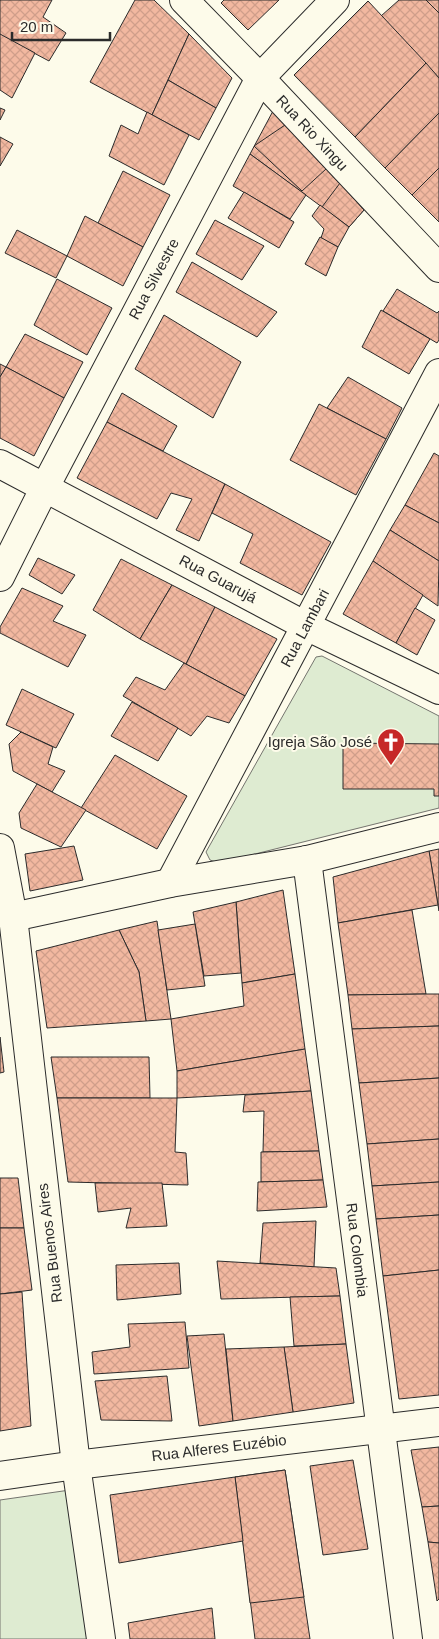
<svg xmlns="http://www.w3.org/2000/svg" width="439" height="1639" font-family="Arial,sans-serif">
	<defs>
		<pattern id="building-cross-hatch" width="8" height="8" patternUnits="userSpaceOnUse" patternTransform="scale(1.25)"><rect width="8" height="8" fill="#f2b8a0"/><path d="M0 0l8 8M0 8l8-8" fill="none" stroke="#d09e8a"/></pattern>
	</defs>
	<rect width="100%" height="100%" fill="#fdfbea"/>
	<!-- green -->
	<g fill="#deebd1" stroke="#74746e">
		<polygon points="322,656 439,716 439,808 219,863 210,860 206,852 316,657"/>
		<polygon points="70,1490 90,1639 0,1639 0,1500"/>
	</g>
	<!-- building -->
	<g fill="url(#building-cross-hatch)" stroke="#2b2b2b">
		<polygon points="0,0 52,0 43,17 66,33 49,61 0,35"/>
		<polygon points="135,0 154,0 189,34 152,115 90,82"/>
		<polygon points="224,0 279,0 248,30 221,3"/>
		<polygon points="399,0 426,0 439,13 439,78 381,16"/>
		<polygon points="426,0 439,0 439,13"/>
		<polygon points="368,1 426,63 355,137 294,75"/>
		<polygon points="0,34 35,53 12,98 0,90"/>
		<polygon points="189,34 232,78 216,108 168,80"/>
		<polygon points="426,63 439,78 439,113 385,168 355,137"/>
		<polygon points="168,80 216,108 199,140 152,115"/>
		<polygon points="0,108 5,110 0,120"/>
		<polygon points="273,111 364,210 349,227 250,154"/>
		<polygon points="147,112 189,135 164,185 109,156 121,125 138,134"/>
		<polygon points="439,113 439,168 412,195 385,168"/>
		<polygon points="285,125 326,169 302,191 254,146"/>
		<polygon points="0,137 13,144 0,166"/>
		<polygon points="250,154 306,195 290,219 233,186"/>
		<polygon points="439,168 439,222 412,195"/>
		<polygon points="123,171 170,195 143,247 98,223"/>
		<polygon points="340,183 364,210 349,227 322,207"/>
		<polygon points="244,192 294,222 279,248 228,218"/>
		<polygon points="320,205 349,227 338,247 321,238 324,229 312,216"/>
		<polygon points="85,216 143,247 123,286 67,256"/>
		<polygon points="215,220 264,246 242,280 196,254"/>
		<polygon points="17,230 67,256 56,278 5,253"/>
		<polygon points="320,237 338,247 326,276 305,264"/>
		<polygon points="192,262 277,312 257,337 176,292"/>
		<polygon points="57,279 112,308 87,355 34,325"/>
		<polygon points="397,289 437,313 439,311 439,340 437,343 383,311"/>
		<polygon points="381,310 430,339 409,374 362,347"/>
		<polygon points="164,315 241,362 213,418 135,369"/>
		<polygon points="25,334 83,362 64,398 6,367"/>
		<polygon points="0,364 6,367 0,377"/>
		<polygon points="6,367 64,398 34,456 0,438 0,377"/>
		<polygon points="348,377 402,408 386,439 327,408"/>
		<polygon points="122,393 177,426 163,451 107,422"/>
		<polygon points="319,404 386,439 356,495 290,460"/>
		<polygon points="107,422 225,484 199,541 176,530 192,499 171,493 157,519 77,478"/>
		<polygon points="434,453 439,456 439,523 405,505"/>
		<polygon points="225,484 331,542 302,595 240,563 253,534 212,513"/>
		<polygon points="405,505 439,523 439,561 390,530"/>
		<polygon points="390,530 439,561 438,606 373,561"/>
		<polygon points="38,558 75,575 62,594 29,575"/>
		<polygon points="121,559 172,585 140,639 93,610"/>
		<polygon points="373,561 423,595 396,643 343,614"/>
		<polygon points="172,585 215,607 186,664 140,639"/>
		<polygon points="22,588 63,606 53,621 86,635 68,667 0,633 0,627"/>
		<polygon points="215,607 277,639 245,696 186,664"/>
		<polygon points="415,608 435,620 417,655 396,643"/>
		<polygon points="184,663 245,696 229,723 207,716 191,736 123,696 136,677 165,690"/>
		<polygon points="22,689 74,714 56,748 6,725"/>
		<polygon points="132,702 178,728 158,761 111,736"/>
		<polygon points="21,732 53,747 48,764 65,771 52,792 13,771 9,744"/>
		<polygon points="343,743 439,744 439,796 434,796 434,789 343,789"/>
		<polygon points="115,755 187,796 157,849 81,808"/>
		<polygon points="37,784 86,810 61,847 21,828 19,813"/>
		<polygon points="74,846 83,880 30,891 25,854"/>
		<polygon points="439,849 439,911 429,851"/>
		<polygon points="429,851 438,905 338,923 333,877"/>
		<polygon points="283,890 295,974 242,983 236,902"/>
		<polygon points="236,902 241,973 204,976 193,912"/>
		<polygon points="412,910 426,994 348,995 338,923"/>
		<polygon points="157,921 171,1019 146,1021 139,972 119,930"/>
		<polygon points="195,924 205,986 167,990 158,930"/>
		<polygon points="119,930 139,972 146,1021 47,1028 36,951"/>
		<polygon points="295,974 305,1049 177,1071 171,1019 244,1006 242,983"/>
		<polygon points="426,994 439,994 439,1026 352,1029 348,995"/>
		<polygon points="439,1026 439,1078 359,1083 352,1029"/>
		<polygon points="0,1037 4,1072 0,1073"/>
		<polygon points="305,1049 311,1091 177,1098 177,1071"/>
		<polygon points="51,1057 149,1057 150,1098 57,1098"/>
		<polygon points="439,1078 439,1139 367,1144 359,1083"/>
		<polygon points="311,1091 319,1151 263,1152 264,1111 243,1112 245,1095"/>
		<polygon points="57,1098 177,1098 175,1152 186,1153 188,1185 68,1182"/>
		<polygon points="439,1139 439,1182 372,1186 367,1144"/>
		<polygon points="319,1151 323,1180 261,1182 261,1152"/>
		<polygon points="0,1178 18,1178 24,1228 0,1228"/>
		<polygon points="323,1180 327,1207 257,1211 258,1182"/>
		<polygon points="439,1182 439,1215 376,1219 372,1186"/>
		<polygon points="95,1183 162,1183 167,1226 126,1228 131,1208 98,1212"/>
		<polygon points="439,1215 439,1270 383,1276 376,1219"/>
		<polygon points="316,1221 314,1267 260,1263 263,1223"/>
		<polygon points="0,1228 24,1228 32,1290 0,1294"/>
		<polygon points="217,1261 336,1268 340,1296 221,1299"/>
		<polygon points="179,1263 181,1294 117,1300 116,1265"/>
		<polygon points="439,1270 439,1395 399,1399 383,1276"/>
		<polygon points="22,1292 31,1426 0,1431 0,1294"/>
		<polygon points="340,1296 346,1344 294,1346 290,1297"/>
		<polygon points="185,1322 189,1368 94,1374 92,1352 130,1347 128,1324"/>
		<polygon points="224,1334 233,1421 199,1426 187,1336"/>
		<polygon points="346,1344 354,1403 293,1412 284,1347"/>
		<polygon points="284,1347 293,1412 233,1421 226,1349"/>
		<polygon points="167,1376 172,1421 101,1420 95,1381"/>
		<polygon points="439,1447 439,1506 422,1507 411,1450"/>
		<polygon points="353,1460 368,1549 323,1555 310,1466"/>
		<polygon points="285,1470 310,1639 255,1639 235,1477"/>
		<polygon points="285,1470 304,1597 250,1603 235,1477"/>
		<polygon points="235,1477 243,1541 119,1563 110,1495"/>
		<polygon points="439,1506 439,1543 428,1542 422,1507"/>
		<polygon points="428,1542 439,1543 439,1599 437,1601"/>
		<polygon points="212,1608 215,1639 130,1639 128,1623"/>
	</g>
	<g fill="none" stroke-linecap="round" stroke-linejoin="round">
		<!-- street casing -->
		<g stroke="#2b2b2b" stroke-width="30">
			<g id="street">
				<polyline points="184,0 260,78 439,268"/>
				<polyline points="0,464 306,626 439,690"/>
				<polyline points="0,577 45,487 260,78 335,0"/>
				<polyline points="0,848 13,917 76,1465 101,1639"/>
				<polyline points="307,860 408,1639"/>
				<polyline points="170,883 439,373"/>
				<polyline points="13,917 170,883 307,860 439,827"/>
				<polyline points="0,1476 76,1465 439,1422"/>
			</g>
		</g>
		<!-- street -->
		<use href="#street" stroke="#fdfbea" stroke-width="28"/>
	</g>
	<!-- icons -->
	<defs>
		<g id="church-pin" transform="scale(1.4375)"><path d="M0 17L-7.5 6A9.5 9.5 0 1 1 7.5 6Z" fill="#c62828" stroke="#fdfbea"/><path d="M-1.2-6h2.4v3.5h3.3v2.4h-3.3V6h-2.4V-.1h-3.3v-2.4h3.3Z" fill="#fff"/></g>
	</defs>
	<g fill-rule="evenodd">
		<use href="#church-pin" x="391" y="742"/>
	</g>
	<g text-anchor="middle" stroke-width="4" stroke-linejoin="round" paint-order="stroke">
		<!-- street labels -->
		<g font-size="15" fill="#2b2b2b" stroke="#fdfbea">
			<text transform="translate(312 133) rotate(47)" y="5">Rua Rio Xingu</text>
			<text transform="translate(154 279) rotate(-62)" y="5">Rua Silvestre</text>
			<text transform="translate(218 579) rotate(28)" y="5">Rua Guarujá</text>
			<text transform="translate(305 628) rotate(-62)" y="5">Rua Lambari</text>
			<text transform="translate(50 1243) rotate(-97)" y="5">Rua Buenos Aires</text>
			<text transform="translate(357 1250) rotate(83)" y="5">Rua Colombia</text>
			<text transform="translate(219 1448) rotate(-7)" y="5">Rua Alferes Euzébio</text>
		</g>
		<!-- poi labels -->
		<g font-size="15" fill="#2b2b2b" stroke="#fdfbea" text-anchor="end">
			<text x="372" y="747">Igreja São José</text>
		</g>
	</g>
	<!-- scale -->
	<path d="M12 32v8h98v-8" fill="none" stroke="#2b2b2b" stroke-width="2.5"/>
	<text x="20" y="32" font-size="15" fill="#2b2b2b" stroke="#fdfbea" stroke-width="4" paint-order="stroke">20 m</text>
</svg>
